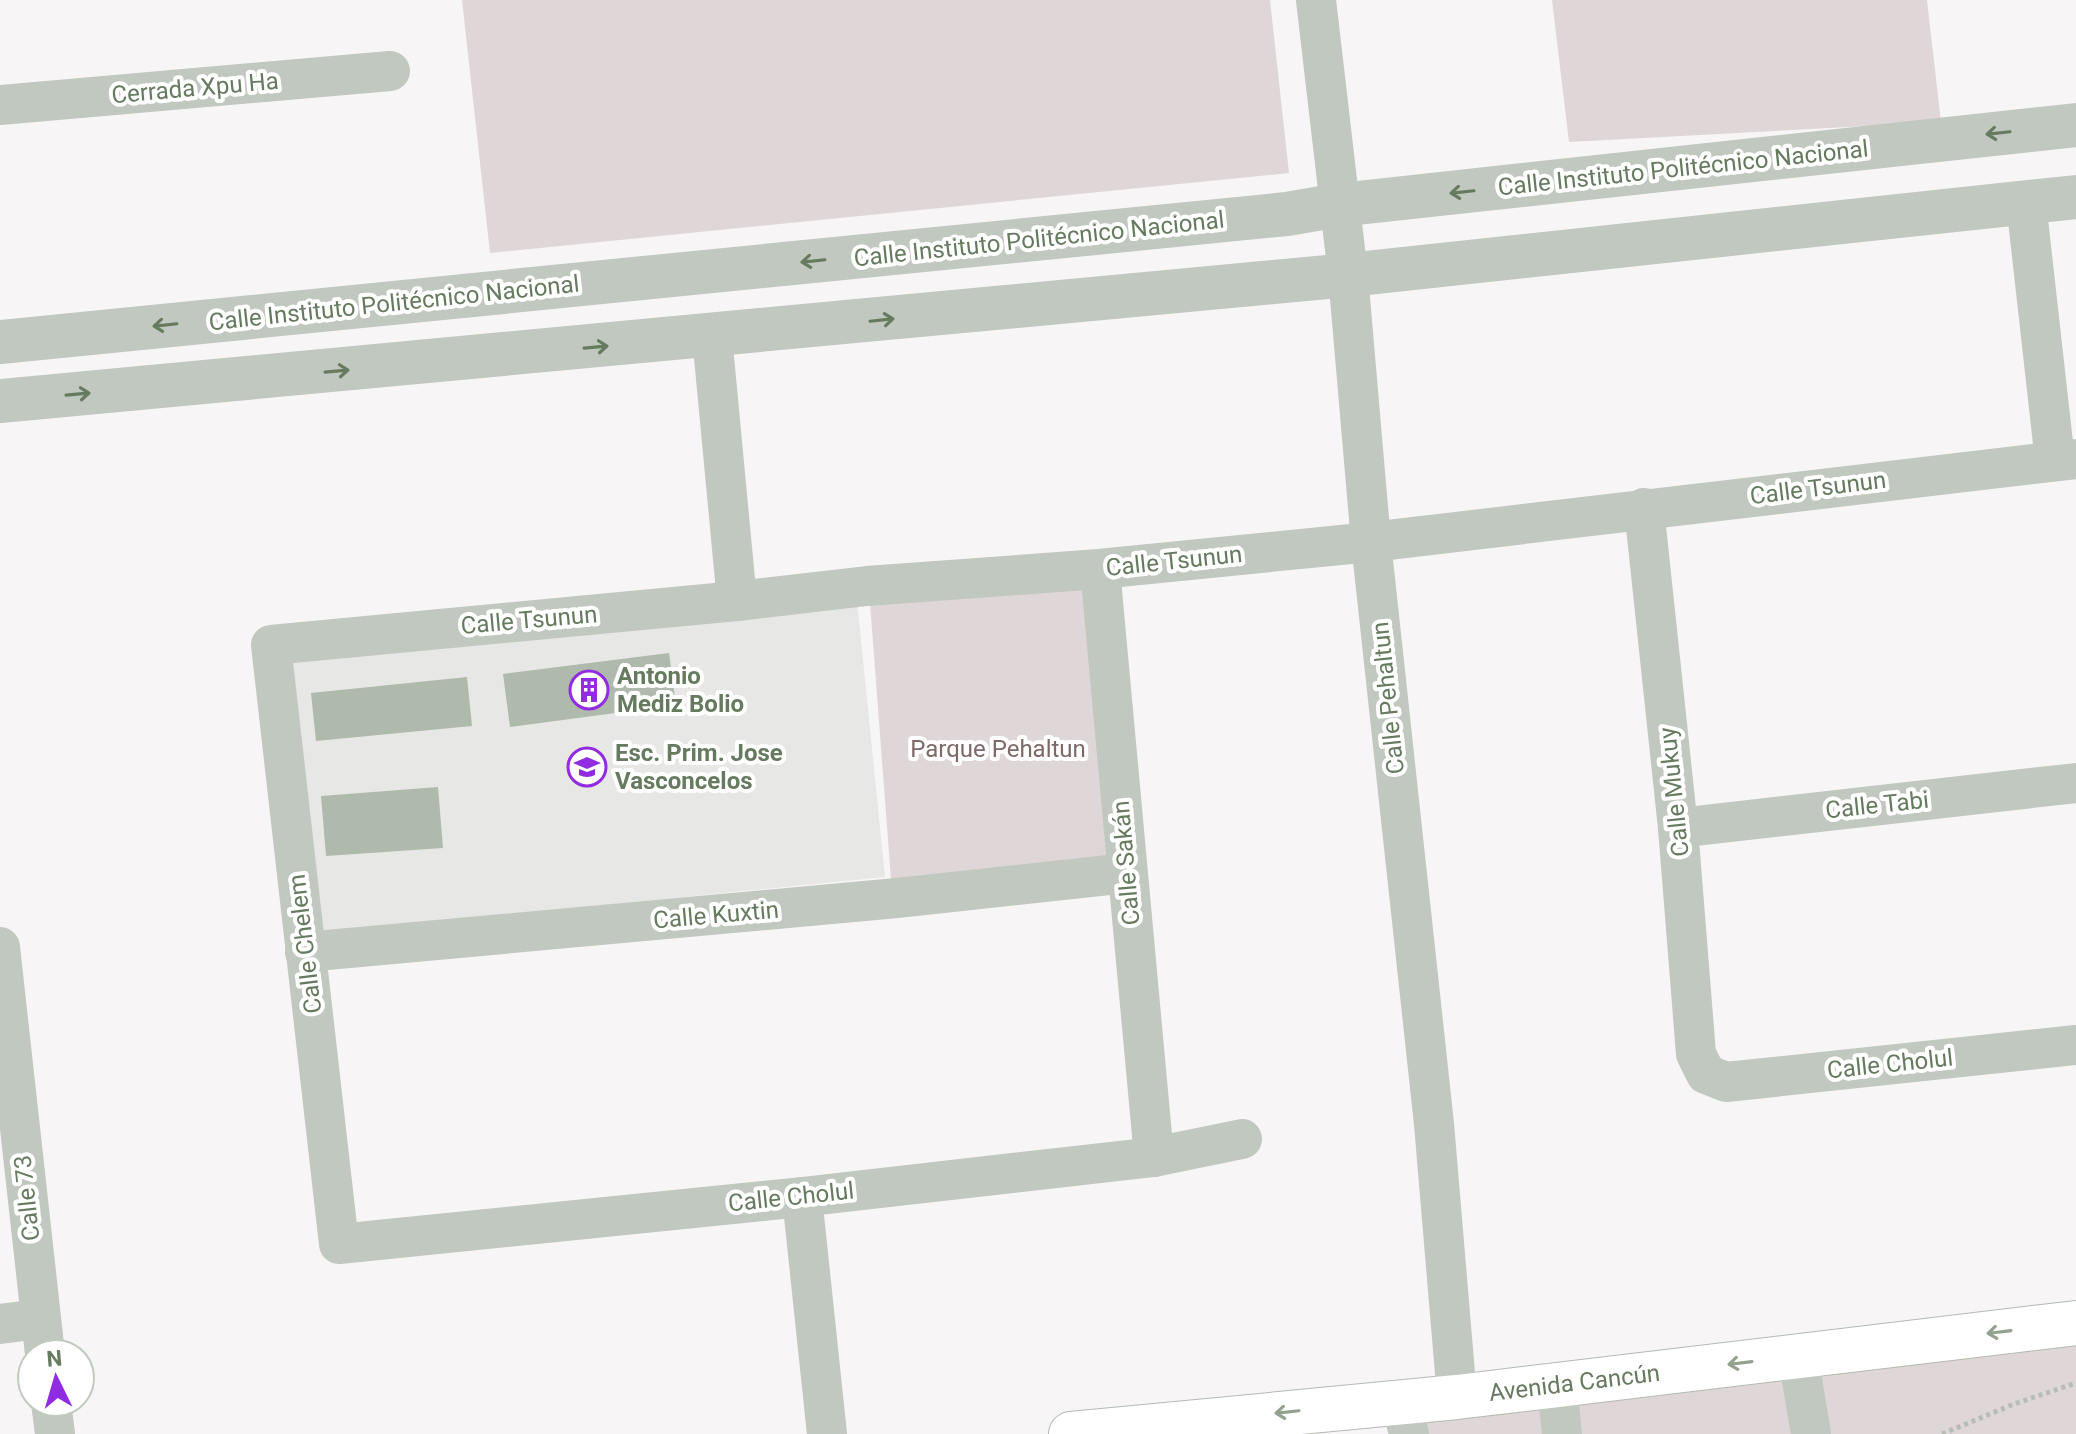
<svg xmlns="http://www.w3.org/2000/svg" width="2076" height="1434" font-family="Roboto,sans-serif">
	<rect width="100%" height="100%" fill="#f8f5f7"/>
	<!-- built -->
	<polygon fill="#e7e7e5" points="857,600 885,877 316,934 288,657"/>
	<!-- green -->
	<g fill="#dfd6d7">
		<polygon points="462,0 1270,0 1289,173 490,253"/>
		<polygon points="1552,0 1927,0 1941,122 1569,142"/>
		<polygon points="1099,569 1124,866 892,892 869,590"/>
		<polygon points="2076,1328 2076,1434 1409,1434 1401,1402"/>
	</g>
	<!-- building -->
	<g fill="#b0baac">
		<polygon points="669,653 676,705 510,727 503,674"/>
		<polygon points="467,677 472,726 316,741 311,693"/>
		<polygon points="438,787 443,848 326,856 321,796"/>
	</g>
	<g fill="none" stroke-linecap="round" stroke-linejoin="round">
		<!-- primary casing -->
		<g stroke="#b3bab0" stroke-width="46">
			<g id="primary">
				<path id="s1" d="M1071,1434L1457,1397L2076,1323"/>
			</g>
		</g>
		<!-- path -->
		<polyline stroke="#b7bdb5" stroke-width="5" stroke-dasharray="4 4" stroke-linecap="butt" points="1942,1434 2014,1404 2076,1383"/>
		<!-- minor -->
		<g stroke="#c1c8bf" stroke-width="40">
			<polyline points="1316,0 1348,275 1371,542 1434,1124 1457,1397"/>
			<polyline points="0,105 390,71"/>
			<polyline points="2026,202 2055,461"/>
			<polyline points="712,336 737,601"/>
			<polyline points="1644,508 1678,828 1696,1054 1706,1074 1726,1082 2076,1045"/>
			<polyline points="1100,569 1154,1157"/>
			<polyline points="1678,828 2076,783"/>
			<polyline points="0,947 45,1354"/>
			<polyline points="305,952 897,898 1127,873"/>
			<polyline points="1242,1139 1154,1157 802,1197 339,1244 271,645 737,601 867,586 1099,569 1371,542 2076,459"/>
			<polyline points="802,1197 827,1434"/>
			<polyline points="0,1324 40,1319"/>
			<polyline points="1798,1356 1811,1434"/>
			<polyline points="1557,1385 1562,1434"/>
			<polyline points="51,1402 55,1434"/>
			<polyline points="1401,1402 1409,1434"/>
		</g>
		<!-- tertiary -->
		<g stroke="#c1c8bf" stroke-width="44">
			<polyline points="0,342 1287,214 1339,205 2076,125"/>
			<polyline points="0,401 1348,275 2076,197"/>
		</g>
		<!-- primary -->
		<use href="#primary" stroke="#fff" stroke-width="44"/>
	</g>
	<!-- one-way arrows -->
	<defs><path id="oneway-shaft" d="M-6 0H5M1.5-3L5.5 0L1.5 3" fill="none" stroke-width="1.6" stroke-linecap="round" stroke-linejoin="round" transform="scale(2)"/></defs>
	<g stroke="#657a5e">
		<use href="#oneway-shaft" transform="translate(1998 133) rotate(174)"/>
		<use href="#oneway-shaft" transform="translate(1462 192) rotate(174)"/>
		<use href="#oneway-shaft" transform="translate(813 261) rotate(174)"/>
		<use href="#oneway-shaft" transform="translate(882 320) rotate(-6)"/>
		<use href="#oneway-shaft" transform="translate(165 325) rotate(174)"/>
		<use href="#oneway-shaft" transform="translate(596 347) rotate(-5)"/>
		<use href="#oneway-shaft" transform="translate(337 371) rotate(-5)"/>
		<use href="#oneway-shaft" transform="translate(78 394) rotate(-5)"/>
	</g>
	<g stroke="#93a28e">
		<use href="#oneway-shaft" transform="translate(1999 1332) rotate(173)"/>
		<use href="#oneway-shaft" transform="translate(1740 1363) rotate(173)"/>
		<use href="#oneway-shaft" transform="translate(1287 1412) rotate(174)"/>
	</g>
	<!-- icons -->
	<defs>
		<g id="building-ring" transform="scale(2)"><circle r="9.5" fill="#fff" stroke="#912ce2" stroke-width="1.5"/><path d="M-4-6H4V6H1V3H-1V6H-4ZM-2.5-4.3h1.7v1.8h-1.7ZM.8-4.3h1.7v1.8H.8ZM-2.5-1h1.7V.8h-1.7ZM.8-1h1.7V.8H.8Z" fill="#912ce2"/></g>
		<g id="school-ring" transform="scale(2)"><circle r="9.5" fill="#fff" stroke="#912ce2" stroke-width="1.5"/><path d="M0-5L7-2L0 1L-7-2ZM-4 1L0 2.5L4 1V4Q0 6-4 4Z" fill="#912ce2"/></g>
	</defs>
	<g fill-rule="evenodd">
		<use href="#building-ring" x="589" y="690"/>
		<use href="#school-ring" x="587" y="767"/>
	</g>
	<g text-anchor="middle" stroke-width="8" stroke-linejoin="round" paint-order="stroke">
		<!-- street labels -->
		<g font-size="24" fill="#657a5e" stroke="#fff">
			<text transform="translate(195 88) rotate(-5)" y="8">Cerrada Xpu Ha</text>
			<text transform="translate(1683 168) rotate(-6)" y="8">Calle Instituto Politécnico Nacional</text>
			<text transform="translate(1039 239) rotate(-6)" y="8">Calle Instituto Politécnico Nacional</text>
			<text transform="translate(394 303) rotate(-6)" y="8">Calle Instituto Politécnico Nacional</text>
			<text transform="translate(1818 488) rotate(-7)" y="8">Calle Tsunun</text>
			<text transform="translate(1174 561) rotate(-6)" y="8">Calle Tsunun</text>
			<text transform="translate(529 620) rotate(-5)" y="8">Calle Tsunun</text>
			<text transform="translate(1388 698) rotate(-96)" y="8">Calle Pehaltun</text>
			<text transform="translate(1674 792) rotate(-96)" y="8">Calle Mukuy</text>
			<text transform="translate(1877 805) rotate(-6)" y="8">Calle Tabi</text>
			<text transform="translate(1126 863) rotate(-95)" y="8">Calle Sakán</text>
			<text transform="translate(716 915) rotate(-5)" y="8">Calle Kuxtin</text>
			<text transform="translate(305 944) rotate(-97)" y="8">Calle Chelem</text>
			<text transform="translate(1890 1064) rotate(-6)" y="8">Calle Cholul</text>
			<text transform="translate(791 1197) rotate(-6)" y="8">Calle Cholul</text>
			<text transform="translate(27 1198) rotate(-96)" y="8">Calle 73</text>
			<text dy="8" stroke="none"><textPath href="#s1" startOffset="506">Avenida Cancún</textPath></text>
		</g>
		<!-- poi labels -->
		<g font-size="24" font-weight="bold" fill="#657a5e" stroke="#fff" text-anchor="start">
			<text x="617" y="684">Antonio<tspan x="617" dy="28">Mediz Bolio</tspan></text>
			<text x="615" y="761">Esc. Prim. Jose<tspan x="615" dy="28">Vasconcelos</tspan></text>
		</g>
		<!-- park labels -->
		<g font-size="24" fill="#7d6966" stroke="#fff">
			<text x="998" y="757">Parque Pehaltun</text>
		</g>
	</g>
	<!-- north arrow -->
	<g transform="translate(56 1378) rotate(355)"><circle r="38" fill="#ffffff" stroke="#c1cabf" stroke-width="2"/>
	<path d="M0-6L14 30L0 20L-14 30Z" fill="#912ce2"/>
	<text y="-12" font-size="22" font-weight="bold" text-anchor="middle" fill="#657a5e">N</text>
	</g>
</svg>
